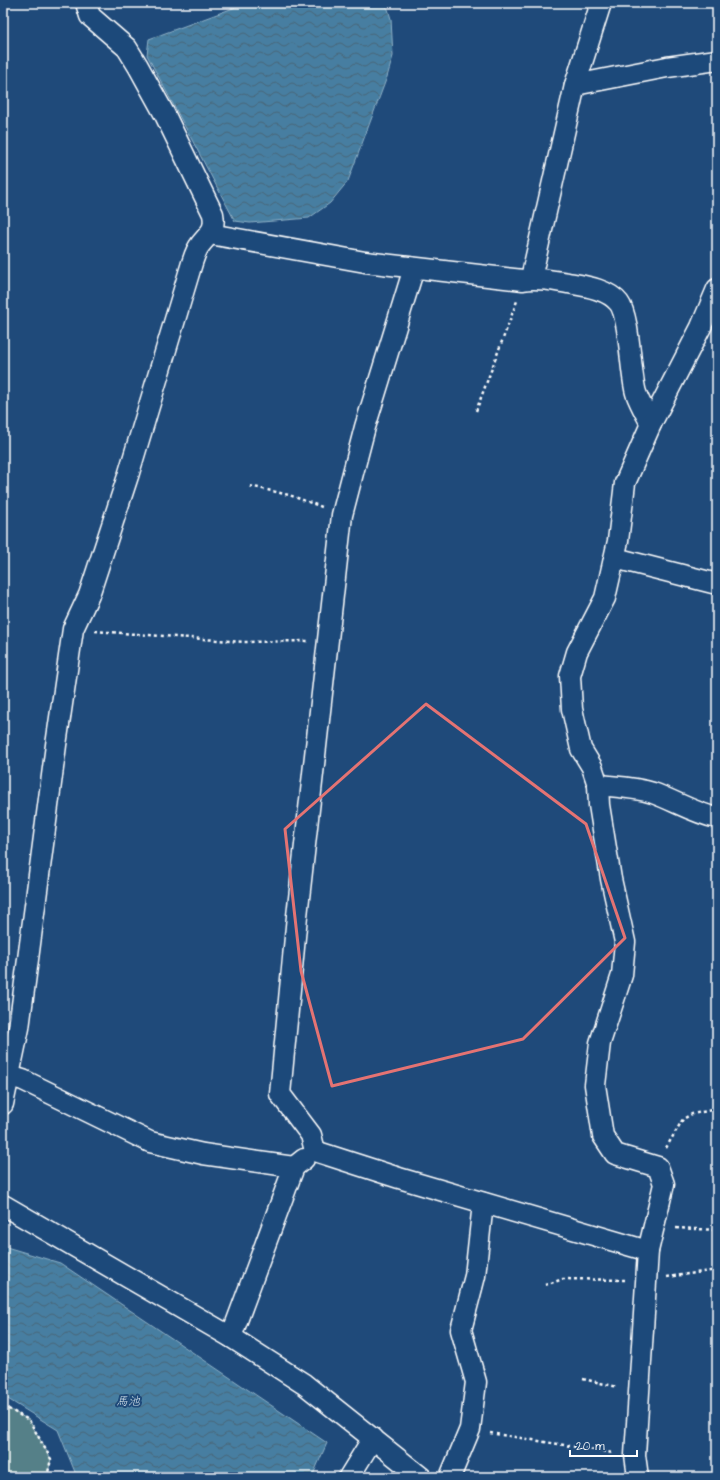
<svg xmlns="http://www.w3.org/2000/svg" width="720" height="1480" font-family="'Architects Daughter','Klee One',sans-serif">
	<defs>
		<pattern id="water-waves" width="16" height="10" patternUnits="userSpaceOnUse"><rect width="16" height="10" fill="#467ea1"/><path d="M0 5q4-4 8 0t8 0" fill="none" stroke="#496576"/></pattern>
	</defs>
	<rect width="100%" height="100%" fill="#1f4a7a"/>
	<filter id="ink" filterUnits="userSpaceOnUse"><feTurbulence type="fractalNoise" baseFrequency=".025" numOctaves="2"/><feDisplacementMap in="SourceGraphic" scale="8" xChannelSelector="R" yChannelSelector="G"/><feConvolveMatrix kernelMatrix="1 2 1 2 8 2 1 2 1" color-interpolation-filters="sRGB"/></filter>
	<g filter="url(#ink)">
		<!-- green -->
		<polygon fill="#558088" stroke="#aac0c4" points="3,1406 29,1420 51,1459 47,1477 3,1477"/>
		<!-- water -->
		<g fill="url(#water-waves)" stroke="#90b2c7">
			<polygon points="247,3 384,3 388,9 391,19 393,56 387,77 348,181 330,203 309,218 250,223 235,221 147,55 149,39"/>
			<polygon points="3,1246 60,1263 327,1443 312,1477 77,1477 58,1430 3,1396"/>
		</g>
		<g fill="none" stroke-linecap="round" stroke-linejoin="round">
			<!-- street casing -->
			<g stroke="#fff" stroke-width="23">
				<g id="street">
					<polyline points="575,85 601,3"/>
					<path d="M210,234L365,262L523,280C538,277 554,281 568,283C585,286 608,289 619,303C630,317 630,373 636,393C640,404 646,414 651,424"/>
					<polyline points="531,278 575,85 667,67 717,60"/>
					<polyline points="615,558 717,584"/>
					<path d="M598,785C617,787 635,787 653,793C675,801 694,813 717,818"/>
					<polyline points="3,1074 23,1080 150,1142 203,1154 294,1167"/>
					<path d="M3,1104L19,1028L56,745L73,629L89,595L128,476L192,263C194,257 196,250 200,245C209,233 216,231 213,214L165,115L138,66L127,48L90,16L86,3"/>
					<polyline points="315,1151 311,1135 280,1094 297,916 342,515 365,427 414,268"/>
					<polyline points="315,1151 399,1178 648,1251"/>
					<polyline points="3,1205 231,1337 304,1384 421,1477"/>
					<polyline points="231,1337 294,1167 304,1159"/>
					<polyline points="349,1477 373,1438"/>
					<polyline points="450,1477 470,1429 476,1382 461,1330 475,1276 483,1203"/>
					<polyline points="638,1477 635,1455 648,1251 664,1184 658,1167 615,1154 603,1136 595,1085 600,1043 622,975 625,942 611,879 599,805 598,785 592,767 581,749 572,709 570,676 577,652 605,598 618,541 625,483 651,424 701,327 717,289"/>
				</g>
			</g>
			<!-- path -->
			<g stroke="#fff" stroke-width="2.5" stroke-dasharray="3 3" stroke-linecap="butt">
				<polyline points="476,411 517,301"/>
				<polyline points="250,486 289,495 322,507"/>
				<polyline points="95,631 244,642 308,641"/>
				<polyline points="666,1148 683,1119 692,1114 717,1109"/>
				<polyline points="676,1228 717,1230"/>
				<polyline points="667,1277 717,1270"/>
				<polyline points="545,1285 563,1279 626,1280"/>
				<polyline points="583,1379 618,1387"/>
				<polyline points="3,1406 29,1420 51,1459 47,1477"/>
				<polyline points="490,1433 613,1453"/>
			</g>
			<!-- street -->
			<use href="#street" stroke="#1f4a7a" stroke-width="20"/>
		</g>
	</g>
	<!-- marked area -->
	<path fill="none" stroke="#e47373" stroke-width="3" stroke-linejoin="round" d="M426,704L586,824L625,938L523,1039L332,1086L301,971L285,829Z"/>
	<g text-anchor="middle" stroke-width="4" stroke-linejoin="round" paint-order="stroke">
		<!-- water labels -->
		<g font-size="12" font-style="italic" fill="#d1dfe8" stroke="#1f4a7a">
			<text x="128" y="1405">馬池</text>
		</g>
	</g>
	<!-- margin -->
	<rect width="720" height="1480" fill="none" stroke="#1f4a7a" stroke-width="16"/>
	<rect x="8" y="8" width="704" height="1464" fill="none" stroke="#fff" stroke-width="1.5" filter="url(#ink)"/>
	<!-- scale -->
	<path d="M570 1450v6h67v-6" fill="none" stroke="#ffffff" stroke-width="2"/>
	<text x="576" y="1450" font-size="12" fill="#ffffff" stroke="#1f4a7a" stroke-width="3" paint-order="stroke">20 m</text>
</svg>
